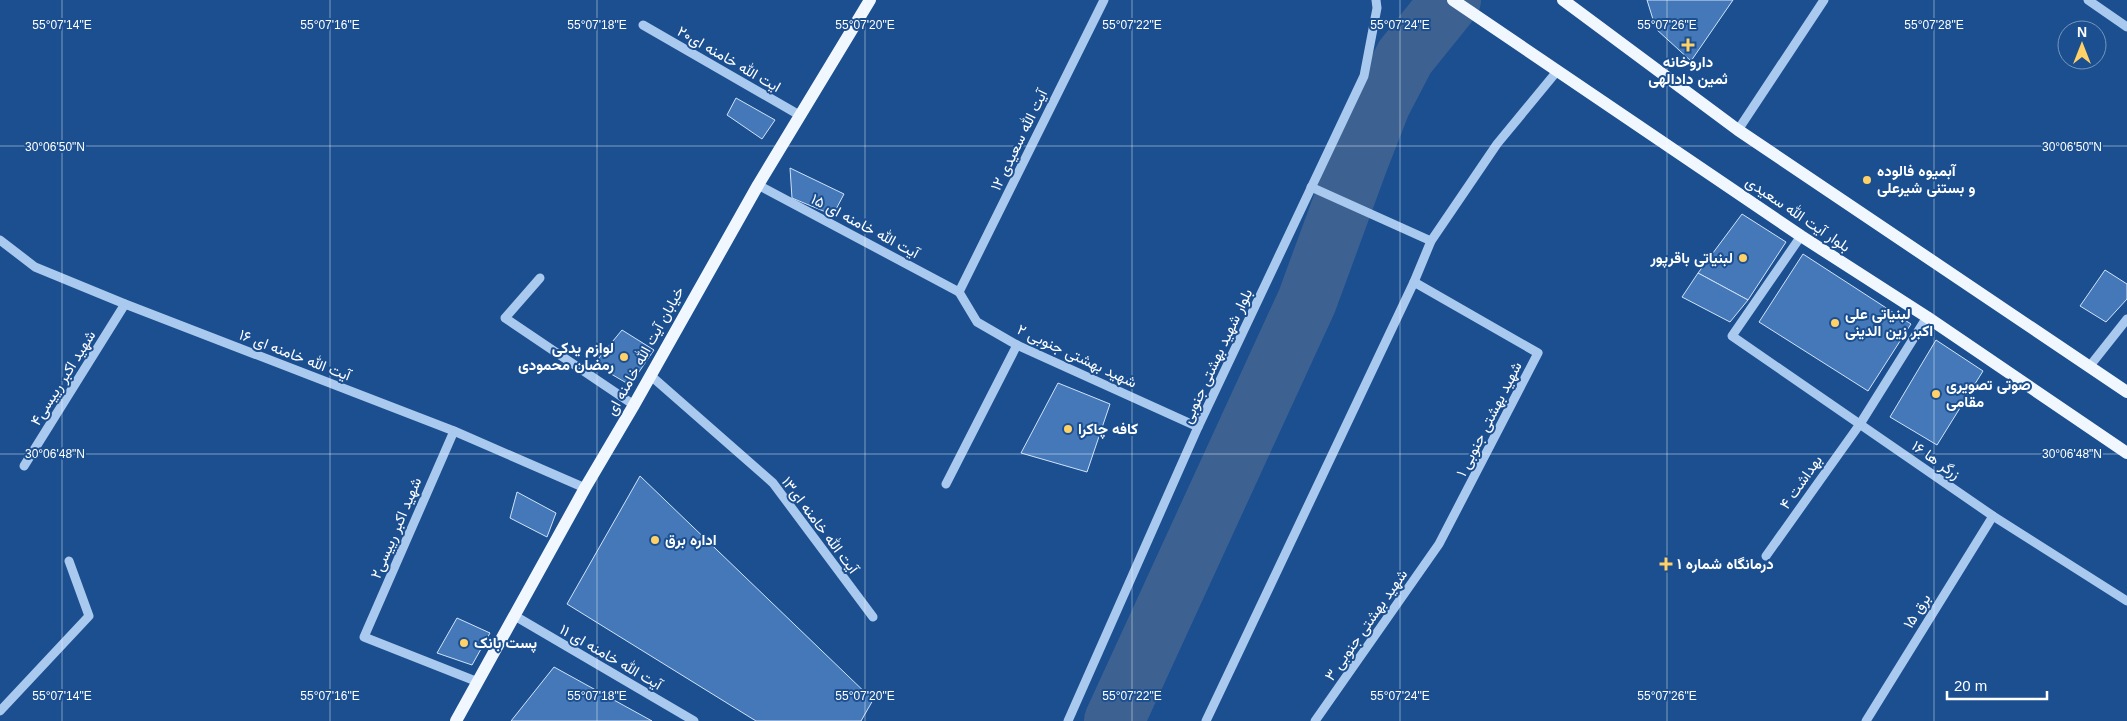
<svg xmlns="http://www.w3.org/2000/svg" width="2127" height="721" font-family="Arial,Vazirmatn,sans-serif">
	<rect width="100%" height="100%" fill="#1b4f90"/>
	<g fill="none" stroke-linecap="round" stroke-linejoin="round">
		<!-- river -->
		<polyline stroke="#3d6291" stroke-width="60" points="1114,721 1307,301 1358,162 1381,103 1405,57 1451,0"/>
	</g>
	<!-- building -->
	<g fill="#4478b8" stroke="#d0e3fa">
		<polygon points="1647,0 1733,0 1691,61 1656,29"/>
		<polygon points="736,98 775,120 762,139 727,115"/>
		<polygon points="790,168 844,194 833,215 792,198"/>
		<polygon points="1742,214 1786,242 1748,300 1698,273"/>
		<polygon points="1803,254 1911,324 1868,391 1759,322"/>
		<polygon points="2105,270 2127,284 2127,299 2106,322 2080,306"/>
		<polygon points="1698,273 1748,300 1730,322 1682,297"/>
		<polygon points="622,330 654,350 630,385 594,364"/>
		<polygon points="1936,340 1983,371 1937,445 1890,417"/>
		<polygon points="1058,383 1110,404 1087,472 1021,453"/>
		<polygon points="640,476 873,700 861,721 756,721 567,604"/>
		<polygon points="517,492 556,513 547,537 510,518"/>
		<polygon points="457,618 490,633 472,665 437,653"/>
		<polygon points="554,667 652,721 511,721"/>
	</g>
	<g fill="none" stroke-linecap="round" stroke-linejoin="round">
		<!-- minor -->
		<g stroke="#aac9ee" stroke-width="9">
			<polyline points="2088,0 2127,27"/>
			<polyline points="643,25 801,116"/>
			<polyline points="1738,130 1824,0"/>
			<polyline points="758,185 959,292"/>
			<polyline points="1311,187 1431,241"/>
			<polyline points="1801,236 1732,336 1993,516 2127,601"/>
			<polyline points="0,240 35,267 125,304 454,431 585,488"/>
			<polyline points="540,278 505,318 634,405"/>
			<polyline points="959,292 1104,0"/>
			<polyline points="959,292 977,322 1017,345 1198,427"/>
			<polyline points="2089,367 2127,319"/>
			<polyline points="650,375 773,483 873,617"/>
			<polyline points="454,431 364,637 478,682"/>
			<polyline points="24,466 125,304"/>
			<polyline points="946,484 1017,345"/>
			<polyline points="1766,556 1860,424 1927,317"/>
			<polyline points="515,616 694,721"/>
			<polyline points="0,711 89,616 69,561"/>
			<polyline points="1068,721 1198,427 1364,76 1377,8 1376,0"/>
			<polyline points="1206,721 1414,282 1431,241 1497,144 1558,70"/>
			<polyline points="1315,721 1439,544 1538,353 1414,282"/>
			<polyline points="1866,721 1993,516"/>
		</g>
		<!-- major -->
		<g stroke="#f1f7ff" stroke-width="12">
			<polyline points="1453,0 1801,236 1927,317 2127,453"/>
			<polyline points="1563,0 1738,130 2127,392"/>
			<polyline points="456,721 585,488 634,405 758,185 870,0"/>
		</g>
	</g>
	<!-- ticks -->
	<path fill="none" stroke="#fff" stroke-width="1" stroke-opacity="0.45" d="M62,0V721M330,0V721M597,0V721M865,0V721M1132,0V721M1400,0V721M1667,0V721M1934,0V721M0,146H2127M0,454H2127"/>
	<!-- markers -->
	<g fill="#ffd167" stroke="#1b4f90" stroke-width="2">
		<path d="M1685.5 37.5h5v5h5v5h-5v5h-5v-5h-5v-5h5z"/>
		<circle cx="1867" cy="180" r="5"/>
		<circle cx="1743" cy="258" r="5"/>
		<circle cx="1835" cy="323" r="5"/>
		<circle cx="624" cy="357" r="5"/>
		<circle cx="1936" cy="394" r="5"/>
		<circle cx="1068" cy="429" r="5"/>
		<circle cx="655" cy="540" r="5"/>
		<path d="M1663.5 556.5h5v5h5v5h-5v5h-5v-5h-5v-5h5z"/>
		<circle cx="464" cy="643" r="5"/>
	</g>
	<g text-anchor="middle" stroke-width="4" stroke-linejoin="round" paint-order="stroke">
		<!-- street labels -->
		<g font-size="15" fill="#fff" stroke="#1b4f90">
			<text transform="translate(729 59) rotate(30)" y="5">ایت الله خامنه ای۲۰</text>
			<text transform="translate(1019 140) rotate(-64)" y="5">آیت الله سعیدی ۱۲</text>
			<text transform="translate(1798 214) rotate(34)" y="5">بلوار آیت الله سعیدی</text>
			<text transform="translate(865 226) rotate(28)" y="5">آیت الله خامنه ای ۱۵</text>
			<text transform="translate(645 351) rotate(-61)" y="5">خیابان آیت الله خامنه ای</text>
			<text transform="translate(295 355) rotate(21)" y="5">آیت الله خامنه ای ۱۶</text>
			<text transform="translate(1077 356) rotate(25)" y="5">شهید بهشتی جنوبی ۲</text>
			<text transform="translate(1217 356) rotate(-65)" y="5">بلوار شهید بهشتی جنوبی</text>
			<text transform="translate(63 378) rotate(-58)" y="5">شهید اکبر رییسی۴</text>
			<text transform="translate(1489 419) rotate(-63)" y="5">شهید بهشتی جنوبی ۱</text>
			<text transform="translate(1936 460) rotate(35)" y="5">زرگر ها ۱۶</text>
			<text transform="translate(1801 482) rotate(-55)" y="5">بهداشت ۴</text>
			<text transform="translate(820 525) rotate(53)" y="5">آیت الله خامنه ای۱۳</text>
			<text transform="translate(396 528) rotate(-67)" y="5">شهید اکبر رییسی۲</text>
			<text transform="translate(1917 611) rotate(-58)" y="5">برق ۱۵</text>
			<text transform="translate(1366 625) rotate(-55)" y="5">شهید بهشتی جنوبی ۳</text>
			<text transform="translate(611 657) rotate(30)" y="5">آیت الله خامنه ای ۱۱</text>
		</g>
		<!-- poi labels -->
		<g font-size="15" font-weight="bold" fill="#fff" stroke="#1b4f90" text-anchor="start">
			<text x="1688" y="67" text-anchor="middle">داروخانه<tspan x="1688" dy="17">ثمین دادالهی</tspan></text>
			<text x="1877" y="176">آبمیوه فالوده<tspan x="1877" dy="17">و بستنی شیرعلی</tspan></text>
			<text x="1733" y="263" text-anchor="end">لبنیاتی باقرپور</text>
			<text x="1845" y="319">لبنیاتی علی<tspan x="1845" dy="17">اکبر زین الدینی</tspan></text>
			<text x="614" y="353" text-anchor="end">لوازم یدکی<tspan x="614" dy="17">رمضان محمودی</tspan></text>
			<text x="1946" y="390">صوتی تصویری<tspan x="1946" dy="17">مقامی</tspan></text>
			<text x="1078" y="434">کافه چاکرا</text>
			<text x="665" y="545">اداره برق</text>
			<text x="1677" y="569">درمانگاه شماره ۱</text>
			<text x="474" y="648">پست بانک</text>
		</g>
	</g>
	<g font-size="12" text-anchor="middle" fill="#fff" stroke="#1b4f90" stroke-width="4" stroke-linejoin="round" paint-order="stroke">
		<text x="62" y="29">55°07'14"E</text>
		<text x="330" y="29">55°07'16"E</text>
		<text x="597" y="29">55°07'18"E</text>
		<text x="865" y="29">55°07'20"E</text>
		<text x="1132" y="29">55°07'22"E</text>
		<text x="1400" y="29">55°07'24"E</text>
		<text x="1667" y="29">55°07'26"E</text>
		<text x="1934" y="29">55°07'28"E</text>
		<text x="55" y="151">30°06'50"N</text>
		<text x="2072" y="151">30°06'50"N</text>
		<text x="55" y="458">30°06'48"N</text>
		<text x="2072" y="458">30°06'48"N</text>
		<text x="62" y="700">55°07'14"E</text>
		<text x="330" y="700">55°07'16"E</text>
		<text x="597" y="700">55°07'18"E</text>
		<text x="865" y="700">55°07'20"E</text>
		<text x="1132" y="700">55°07'22"E</text>
		<text x="1400" y="700">55°07'24"E</text>
		<text x="1667" y="700">55°07'26"E</text>
	</g>
	<!-- north arrow -->
	<g transform="translate(2082 45)"><circle r="24" fill="#1b4f90" stroke="#7695bc"/>
	<path d="M0-4L9 19L0 12L-9 19Z" fill="#ffd167"/>
	<text y="-8" font-size="14" font-weight="bold" text-anchor="middle" fill="#ffffff">N</text>
	</g>
	<!-- scale -->
	<path d="M1947 691v8h100v-8" fill="none" stroke="#ffffff" stroke-width="2.5"/>
	<text x="1954" y="691" font-size="15" fill="#ffffff" stroke="#1b4f90" stroke-width="4" paint-order="stroke">20 m</text>
</svg>
